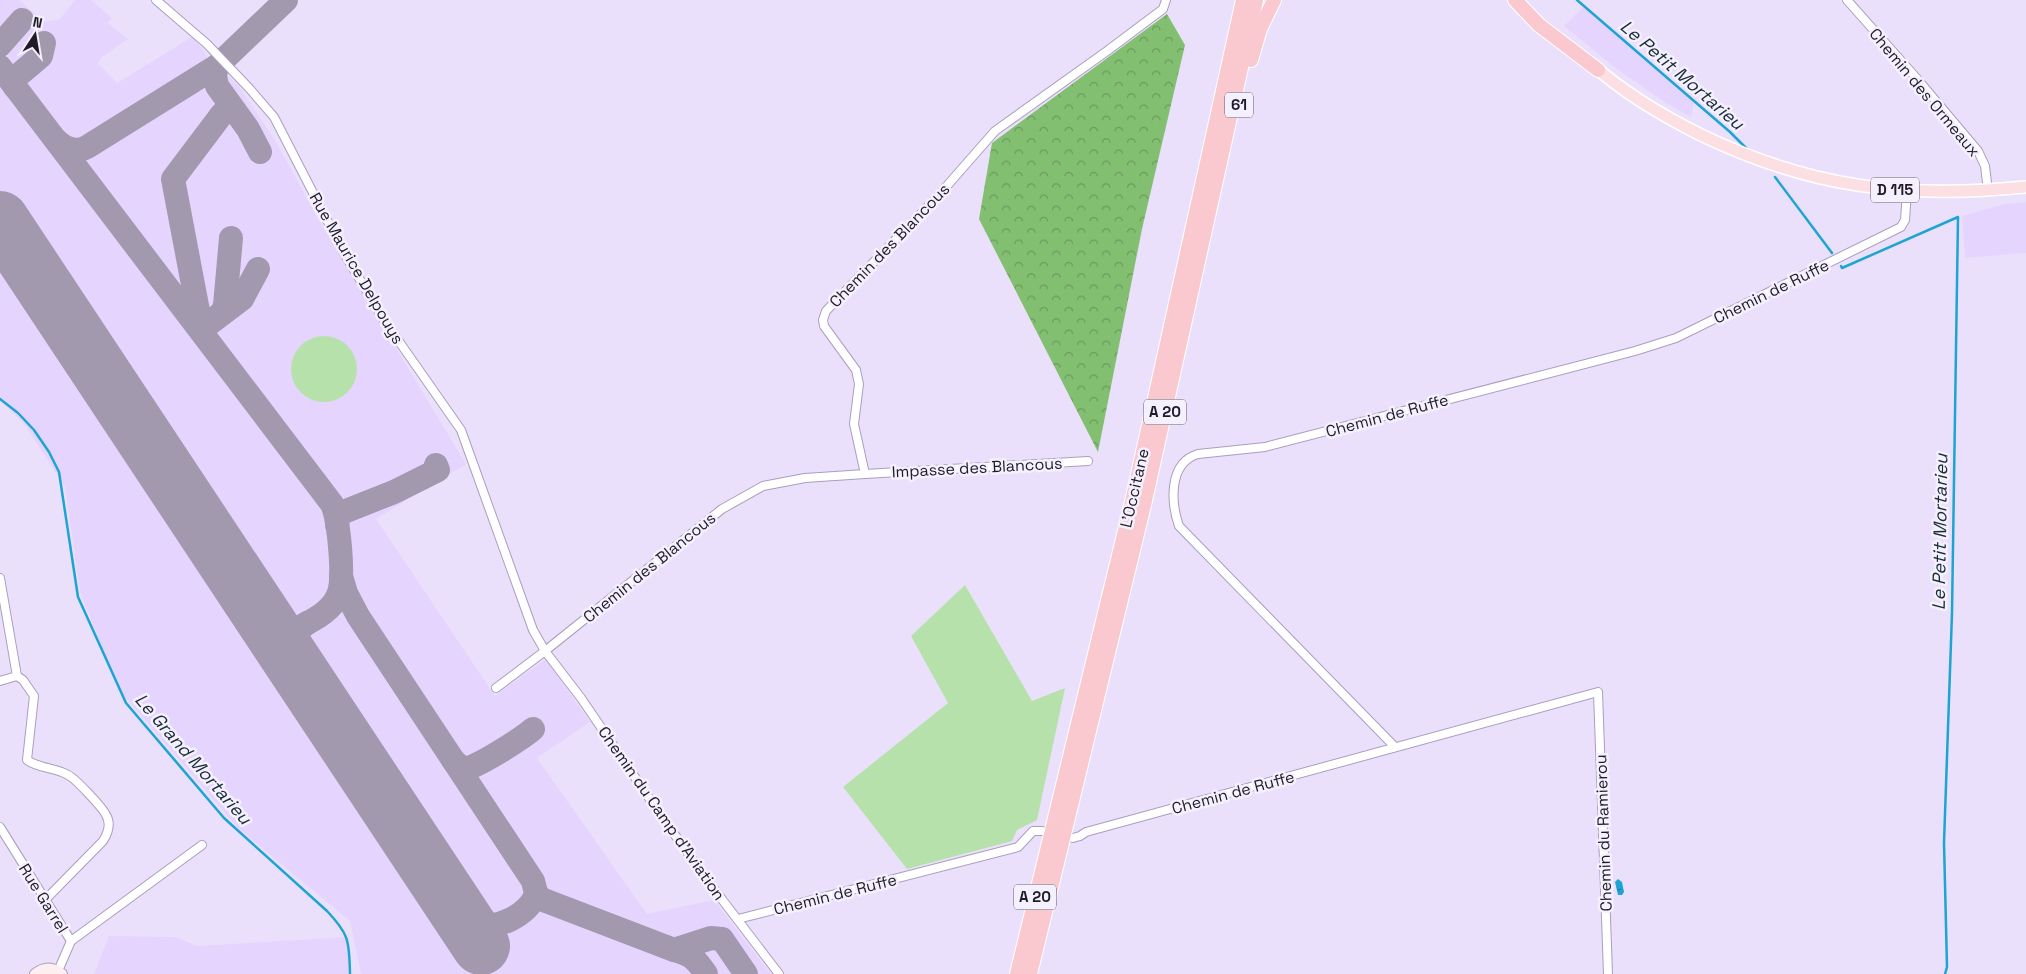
<svg xmlns="http://www.w3.org/2000/svg" width="2026" height="974" font-family="'Space Grotesk',sans-serif">
	<defs>
		<pattern id="forest-crowns" width="20" height="18" patternUnits="userSpaceOnUse" patternTransform="scale(1.25)"><rect width="20" height="18" fill="#83bf71"/><path d="M2 6a3 3 0 1 1 6 0M12 15a3 3 0 1 1 6 0" fill="none" stroke="#6b9a5d"/></pattern>
		<pattern id="water-ripples" width="26" height="14" patternUnits="userSpaceOnUse" patternTransform="scale(1.25)"><rect width="26" height="14" fill="#1da4d1"/><path d="M2 4q2-2 4 0t4 0M15 11q2-2 4 0t4 0" fill="none" stroke="#1985aa"/></pattern>
	</defs>
	<rect width="100%" height="100%" fill="#ebe0fb"/>
	<!-- built -->
	<g fill="#e5d5fe">
		<polygon points="0,0 19,0 45,22 60,19 75,0 91,0 112,18 108,23 128,39 101,58 98,63 117,83 192,37 202,48 207,57 238,85 275,140 316,215 466,464 376,519 495,696 546,659 590,722 537,758 647,914 714,900 771,974 361,974 350,921 238,828 119,690 80,592 65,487 25,425 0,400"/>
		<polygon points="1584,6 1694,101 1691,117 1666,103 1618,70 1564,26"/>
		<polygon points="2026,202 2026,253 1965,258 1962,216 2005,204"/>
		<polygon points="109,936 176,937 197,946 347,937 348,974 94,974"/>
	</g>
	<!-- green -->
	<g fill="#b6e1aa">
		<circle cx="324" cy="369" r="33"/>
		<polygon points="965,585 1032,701 1065,688 1037,820 1017,830 1012,841 907,869 843,787 948,703 911,636"/>
	</g>
	<!-- forest -->
	<polygon fill="url(#forest-crowns)" points="1167,14 1185,45 1142,229 1098,452 979,219 992,143"/>
	<!-- water -->
	<polygon fill="url(#water-ripples)" points="1618,879 1622,882 1624,892 1622,895 1618,895 1615,882"/>
	<g fill="none" stroke-linecap="round" stroke-linejoin="round">
		<!-- stream -->
		<g stroke="#1da4d1" stroke-width="2.5">
			<polyline points="1577,0 1730,132 1747,149"/>
			<polyline points="1775,177 1832,253"/>
			<polyline points="1841,266 1842,268 1958,217 1952,613 1944,843 1947,967 1945,974"/>
			<path d="M0,399L18,413L34,430L49,452L59,472L78,597L126,703L224,818L327,911C350,935 349,942 350,974"/>
		</g>
		<!-- taxiway -->
		<g stroke="#a299af" stroke-width="24">
			<polyline points="0,45 22,20"/>
			<polyline points="217,66 215,76 217,86 248,129 260,152"/>
			<path d="M0,67L332,504C339,520 345,580 338,595C332,610 317,618 304,625C295,631 280,632 271,625C261,617 253,602 246,591"/>
			<polyline points="15,87 15,78 41,56 44,43"/>
			<path d="M56,140C65,149 76,153 87,147L217,66L286,0"/>
			<polyline points="216,318 223,311 225,305 231,238"/>
			<polyline points="203,324 203,318 198,311 173,179 222,114"/>
			<polyline points="201,330 242,299 258,269"/>
			<polyline points="337,525 338,518 341,513 394,492 438,470 436,465"/>
			<path d="M341,576L346,593L358,616L533,881L536,893C531,914 493,933 474,923C461,917 453,902 445,891"/>
			<path d="M297,668C294,650 290,635 307,623"/>
			<path d="M453,760C457,764 461,768 467,768C476,768 524,737 533,729"/>
			<polyline points="536,893 541,899 674,950 711,938 722,939 746,974"/>
			<path d="M674,950C692,955 696,959 706,974"/>
		</g>
		<!-- runway -->
		<polyline stroke="#a299af" stroke-width="58" points="0,220 481,946"/>
		<!-- minor casing -->
		<g stroke="#aa9ebe" stroke-width="10">
			<g id="minor">
				<polyline points="156,0 207,44 249,88 274,117 344,253 384,320 461,430 533,630 545,651 581,698 662,817 711,885 779,974"/>
				<polyline points="1847,0 1919,81 1978,151 1985,166 1988,191"/>
				<polyline points="865,474 1088,461"/>
				<polyline points="0,578 17,676 0,681"/>
				<path d="M17,676L23,680L34,696L27,760C39,769 55,767 68,775C75,778 103,808 106,815C111,823 108,833 103,841L45,900"/>
				<polyline points="496,688 545,651 722,509 763,486 805,478 865,474 854,424 859,384 856,370 824,326 823,320 826,311 938,196 995,131 1107,51 1163,9 1166,0"/>
				<path d="M1395,747L1179,526C1171,503 1168,463 1198,454L1265,447L1635,351L1676,338L1901,227L1905,220L1907,191"/>
				<polyline points="0,827 71,941"/>
				<polyline points="1073,838 1080,836 1086,832 1598,692 1608,974"/>
				<polyline points="738,919 1018,847 1033,831 1042,831"/>
				<polyline points="58,971 71,941 202,845"/>
			</g>
		</g>
		<!-- secondary casing -->
		<g stroke="#aa9ebe" stroke-width="12">
			<path id="secondary" d="M35,974C44,967 53,967 62,974"/>
		</g>
		<!-- primary casing -->
		<g stroke="#fff" stroke-width="14">
			<path id="primary" d="M1593,65C1625,94 1663,116 1701,135C1811,188 1905,199 2026,187"/>
		</g>
		<!-- motorway casing -->
		<g stroke="#fff" stroke-width="16">
			<g id="motorway">
				<polyline points="1515,0 1539,25 1598,70"/>
				<polyline points="1251,60 1260,29 1274,0"/>
				<polyline points="1017,974 1132,502 1243,0"/>
				<polyline points="1030,974 1144,505 1256,0"/>
			</g>
		</g>
		<!-- minor -->
		<use href="#minor" stroke="#fff" stroke-width="8"/>
		<!-- secondary -->
		<use href="#secondary" stroke="#fdeff1" stroke-width="10"/>
		<!-- primary -->
		<use href="#primary" stroke="#fbdfe2" stroke-width="11"/>
		<!-- motorway -->
		<use href="#motorway" stroke="#f9c9cf" stroke-width="14"/>
	</g>
	<g text-anchor="middle" stroke-width="5" stroke-linejoin="round" paint-order="stroke">
		<!-- shield labels -->
		<g fill="#f5f0fe" stroke="#605b68" stroke-width="1">
			<rect x="1225" y="92.5" width="28" height="25" rx="4"/>
			<rect x="1871" y="177.5" width="48" height="25" rx="4"/>
			<rect x="1144" y="399.5" width="42" height="25" rx="4"/>
			<rect x="1014" y="884.5" width="42" height="25" rx="4"/>
		</g>
		<g font-size="15" font-weight="bold" fill="#201b27">
			<text x="1239" y="110">61</text>
			<text x="1895" y="195">D 115</text>
			<text x="1165" y="417">A 20</text>
			<text x="1035" y="902">A 20</text>
		</g>
		<!-- street labels -->
		<g font-size="16" fill="#201b27" stroke="#f5f0fe">
			<text transform="translate(1925 92) rotate(50)" y="6">Chemin des Ormeaux</text>
			<text transform="translate(889 245) rotate(-46)" y="6">Chemin des Blancous</text>
			<text transform="translate(357 268) rotate(60)" y="6">Rue Maurice Delpouys</text>
			<text transform="translate(1771 291) rotate(-26)" y="6">Chemin de Ruffe</text>
			<text transform="translate(1387 415) rotate(-15)" y="6">Chemin de Ruffe</text>
			<text transform="translate(977 467) rotate(-3)" y="6">Impasse des Blancous</text>
			<text transform="translate(1134 488) rotate(-77)" y="6">L'Occitane</text>
			<text transform="translate(649 567) rotate(-39)" y="6">Chemin des Blancous</text>
			<text transform="translate(1233 792) rotate(-15)" y="6">Chemin de Ruffe</text>
			<text transform="translate(662 813) rotate(55)" y="6">Chemin du Camp d'Aviation</text>
			<text transform="translate(1603 833) rotate(-92)" y="6">Chemin du Ramierou</text>
			<text transform="translate(835 894) rotate(-14)" y="6">Chemin de Ruffe</text>
			<text transform="translate(44 898) rotate(58)" y="6">Rue Garrel</text>
		</g>
		<!-- water labels -->
		<g font-size="18" font-style="italic" fill="#182c35" stroke="#f5f0fe">
			<text transform="translate(1682 75) rotate(41)" y="6">Le Petit Mortarieu</text>
			<text transform="translate(1940 532) rotate(-89)" y="6">Le Petit Mortarieu</text>
			<text transform="translate(193 759) rotate(49)" y="6">Le Grand Mortarieu</text>
		</g>
	</g>
	<!-- north arrow -->
	<g transform="translate(35 35) rotate(12)" stroke="#f5f0fe" stroke-width="4" paint-order="stroke">
	<path d="M0-4L9 19L0 12L-9 19Z" fill="#201b27"/>
	<text y="-8" font-size="14" font-weight="bold" text-anchor="middle" fill="#201b27">N</text>
	</g>
</svg>
